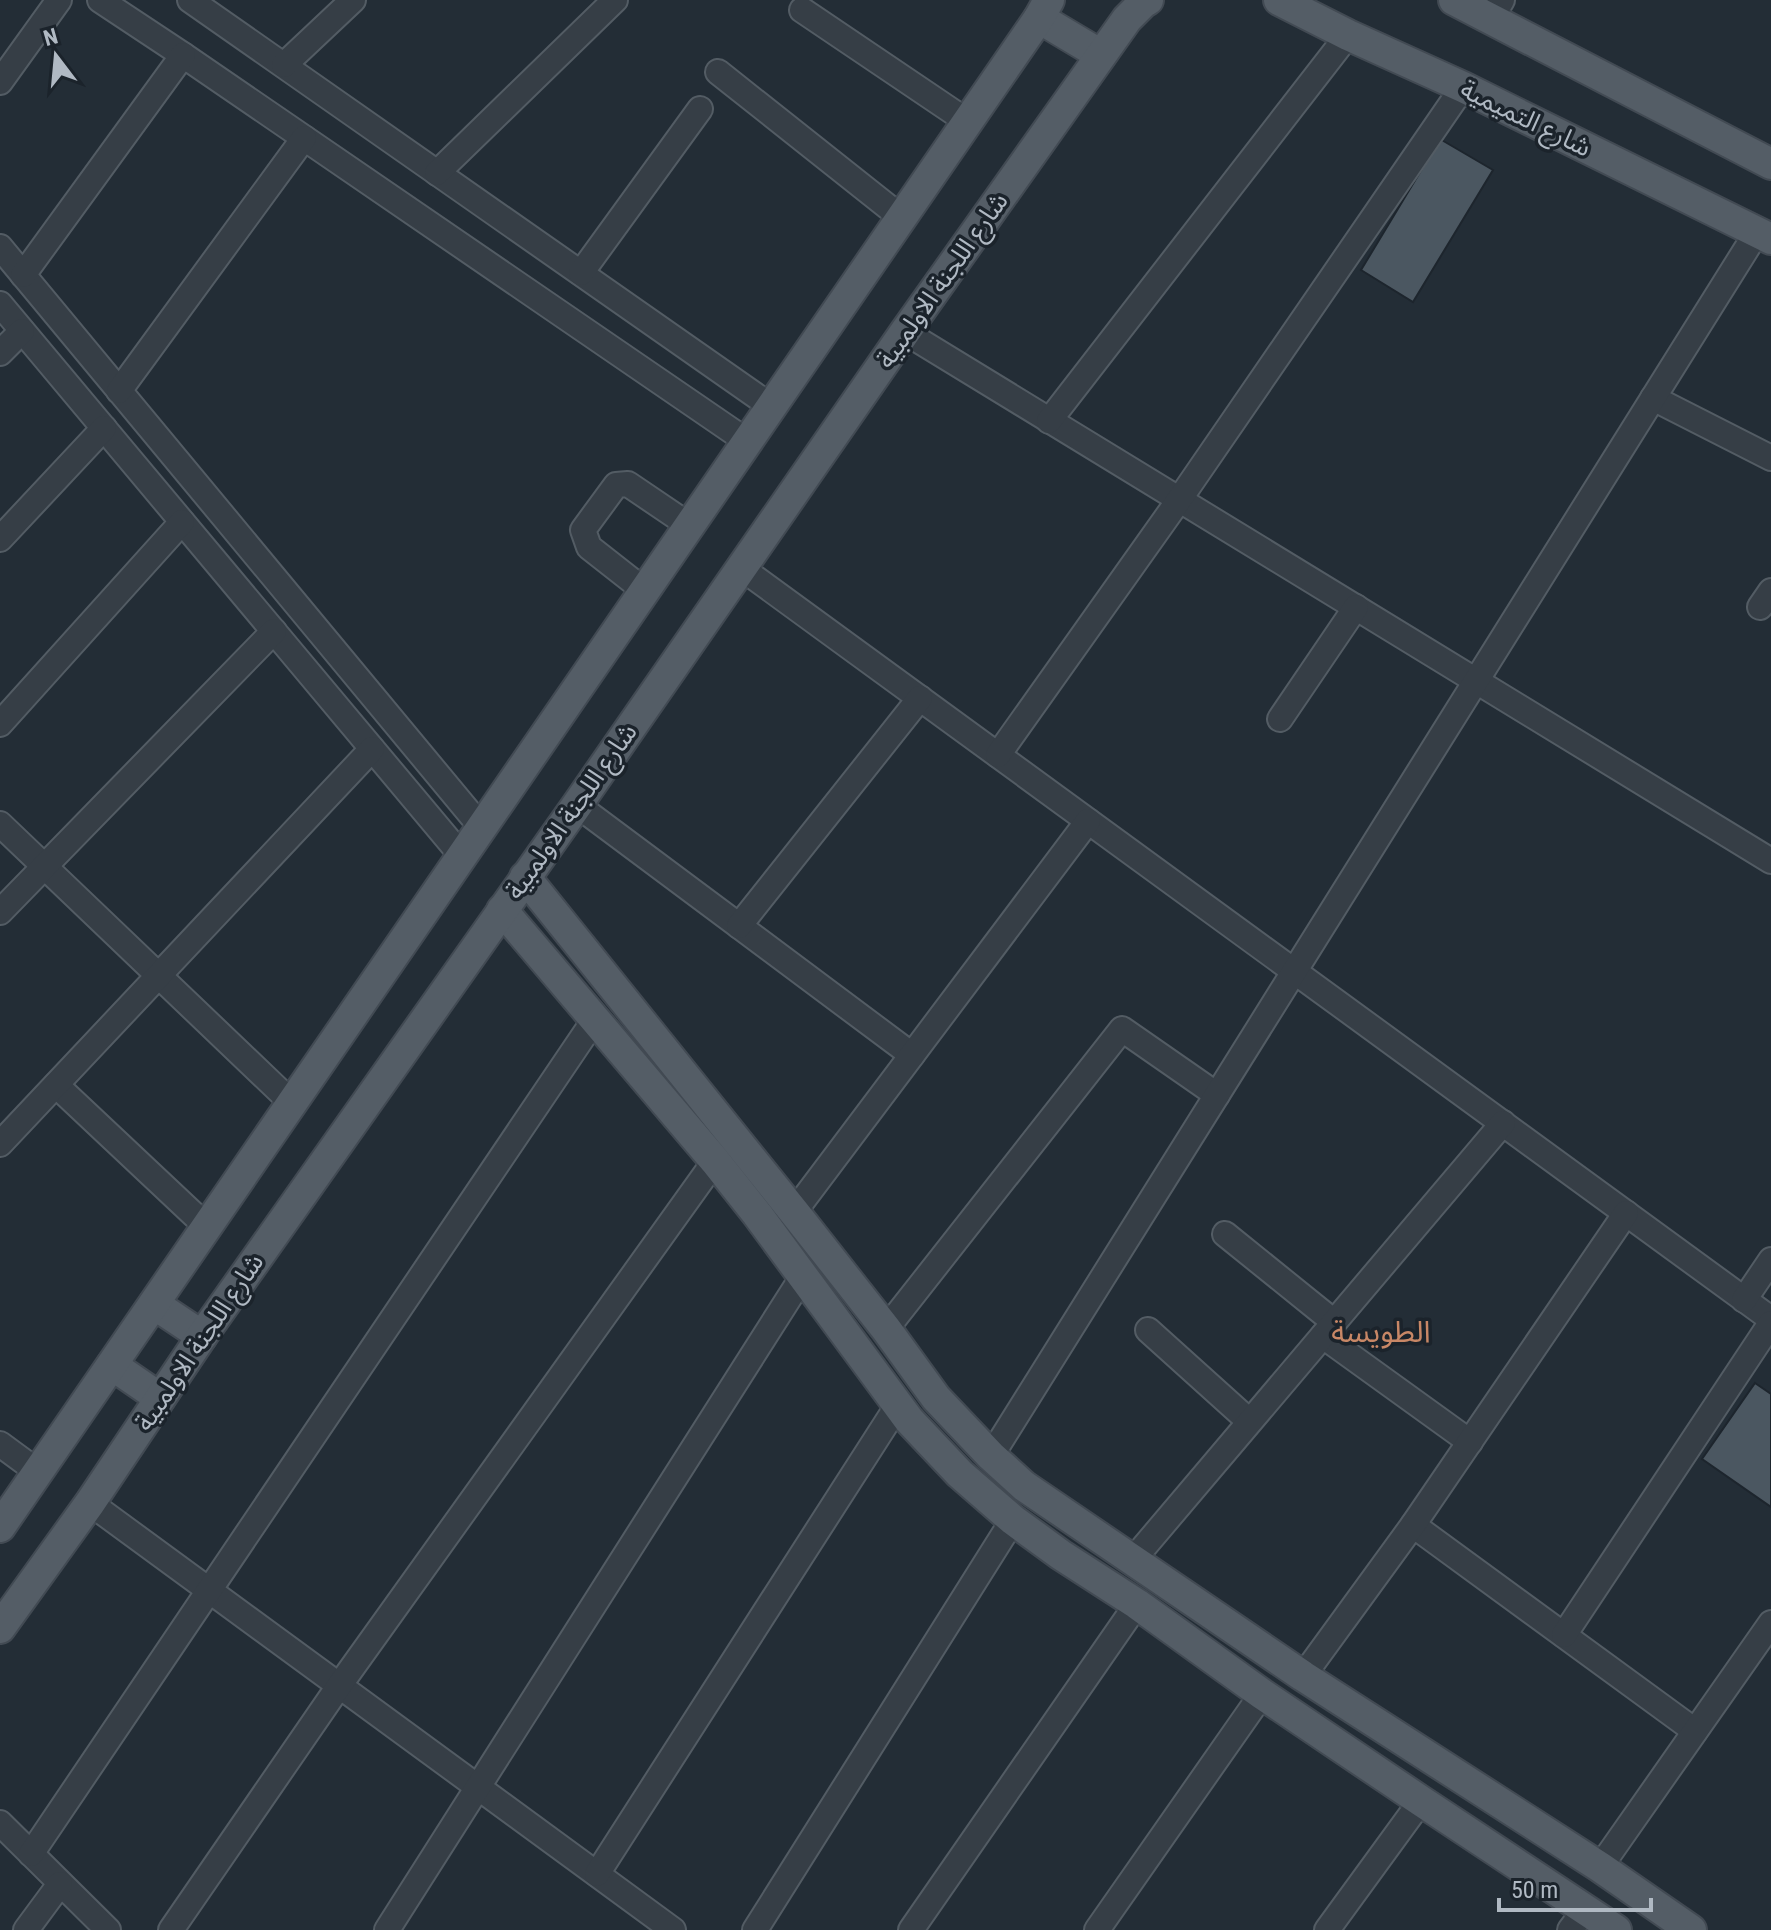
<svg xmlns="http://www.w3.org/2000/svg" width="1771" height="1930" font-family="'Roboto Condensed','Noto Sans Arabic',sans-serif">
	<rect width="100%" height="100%" fill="#232d36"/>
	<!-- building -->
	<g fill="#4b5761" stroke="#1d252d" stroke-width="2">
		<polygon points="1440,139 1493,170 1413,302 1361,270"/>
		<polygon points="1755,1383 1771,1394 1771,1507 1702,1459"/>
	</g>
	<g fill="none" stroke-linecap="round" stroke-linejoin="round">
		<!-- minor casing -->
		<g stroke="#535c64" stroke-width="28">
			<g id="minor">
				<polyline points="100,0 183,55 748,442"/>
				<polyline points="190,0 772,407"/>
				<polyline points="802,10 968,122"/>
				<polyline points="1491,19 1502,0"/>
				<polyline points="284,65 353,0"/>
				<polyline points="718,72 902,218"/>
				<polyline points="0,82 59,0"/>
				<polyline points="437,173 615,0"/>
				<polyline points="0,247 482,828"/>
				<polyline points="581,273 700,109"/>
				<polyline points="23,275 183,55"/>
				<polyline points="0,304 462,856"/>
				<polyline points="905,332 1771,861"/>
				<polyline points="0,353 22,331"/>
				<polyline points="119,391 304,138"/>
				<polyline points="1653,398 1771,458"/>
				<polyline points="1049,421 1348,35"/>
				<polyline points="0,539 104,428"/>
				<polyline points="740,567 1771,1319"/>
				<polyline points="645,591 589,547 583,530 616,485 628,484 690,526"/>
				<polyline points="1760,607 1771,591"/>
				<polyline points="1280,719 1356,607"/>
				<polyline points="0,724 182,522"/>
				<polyline points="998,755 1179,500 1463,87"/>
				<polyline points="577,805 912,1055"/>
				<polyline points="0,824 292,1103"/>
				<polyline points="0,912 274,631"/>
				<polyline points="739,926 920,698"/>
				<polyline points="56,1085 207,1227"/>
				<polyline points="0,1144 372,749"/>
				<polyline points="794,1212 1088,821"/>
				<polyline points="1225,1234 1334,1322"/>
				<polyline points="1744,1300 1771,1260"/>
				<polyline points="886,1329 1122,1029 1217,1095"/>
				<polyline points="1148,1330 1249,1421"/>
				<polyline points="1323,1336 1470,1442"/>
				<polyline points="0,1444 38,1472"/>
				<polyline points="991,1456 1757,232"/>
				<polyline points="90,1503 673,1930"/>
				<polyline points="1413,1525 1695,1731"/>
				<polyline points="1132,1561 1503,1123"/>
				<polyline points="1564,1635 1771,1323"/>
				<polyline points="1303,1676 1413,1525 1626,1213"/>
				<polyline points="0,1823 108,1930"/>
				<polyline points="31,1854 595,1019"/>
				<polyline points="1600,1867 1771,1623"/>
				<polyline points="597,1874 898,1405"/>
				<polyline points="26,1930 60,1884"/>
				<polyline points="171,1930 339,1686 715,1161"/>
				<polyline points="387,1930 803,1276"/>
				<polyline points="755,1930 1013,1520"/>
				<polyline points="911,1930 1137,1604"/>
				<polyline points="1097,1930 1262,1694"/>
				<polyline points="1327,1930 1421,1801"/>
				<polyline points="1570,1930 1585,1910"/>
			</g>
		</g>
		<!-- major casing -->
		<g stroke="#424a53" stroke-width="34">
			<g id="major">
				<polyline points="1279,0 1348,35 1463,87 1771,239"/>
				<polyline points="1454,0 1771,164"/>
				<polyline points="1039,18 1101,55"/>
				<polyline points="525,877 794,1212 886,1329 936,1398 991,1456 1024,1486 1303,1676 1600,1867 1691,1930"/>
				<polyline points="502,910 715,1161 757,1214 909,1420 960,1474 1013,1520 1061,1555 1137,1604 1262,1694 1421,1801 1616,1930"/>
				<polyline points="154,1304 202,1336"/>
				<polyline points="112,1365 160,1398"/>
				<polyline points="0,1527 1039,18 1049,0"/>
				<polyline points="0,1628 90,1503 202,1336 577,805 905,332 1127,19 1143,3 1148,0"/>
			</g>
		</g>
		<!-- minor -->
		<use href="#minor" stroke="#363e46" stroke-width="24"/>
		<!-- major -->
		<use href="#major" stroke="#545d66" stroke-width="30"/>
	</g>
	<g text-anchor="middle" stroke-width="7" stroke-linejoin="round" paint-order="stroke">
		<!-- street labels -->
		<g font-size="26" fill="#b0b9c3" stroke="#1b232b">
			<text transform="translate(1526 118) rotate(26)" y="9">شارع التميمية</text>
			<text transform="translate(942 280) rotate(-55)" y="9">شارع اللجنة الاولمبية</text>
			<text transform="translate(571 811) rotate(-55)" y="9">شارع اللجنة الاولمبية</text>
			<text transform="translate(199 1342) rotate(-56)" y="9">شارع اللجنة الاولمبية</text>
		</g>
		<!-- quarter labels -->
		<g font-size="30" fill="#c88766" stroke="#1b232b">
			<text x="1381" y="1342">الطويسة</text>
		</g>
	</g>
	<!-- north arrow -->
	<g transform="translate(56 56) rotate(344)" stroke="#1b232b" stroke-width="6" paint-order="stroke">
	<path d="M0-6L14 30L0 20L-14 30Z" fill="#b0b9c3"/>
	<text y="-12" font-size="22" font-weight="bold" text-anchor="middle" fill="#b0b9c3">N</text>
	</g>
	<!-- scale -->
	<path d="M1499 1898v12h152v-12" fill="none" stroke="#b0b9c3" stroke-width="4"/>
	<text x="1511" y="1898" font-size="24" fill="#b0b9c3" stroke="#1b232b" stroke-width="6" paint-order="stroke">50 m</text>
</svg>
